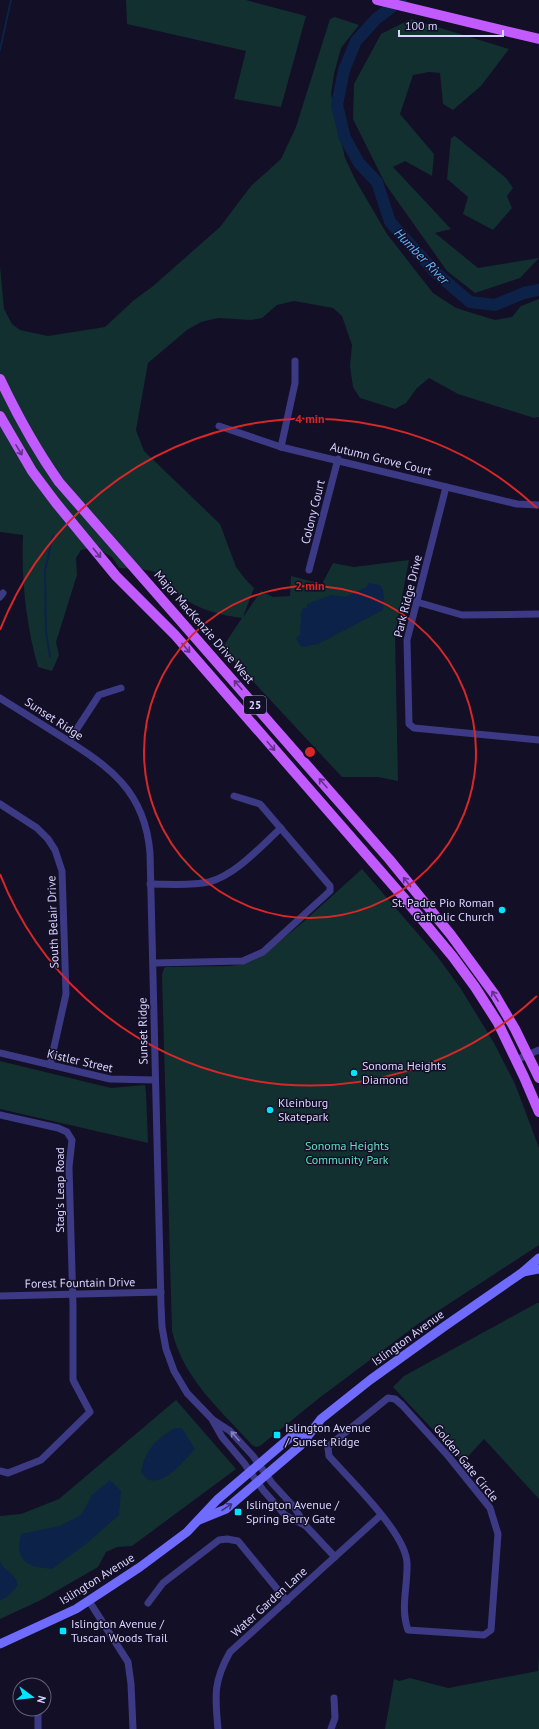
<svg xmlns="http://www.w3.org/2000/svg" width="539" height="1729" font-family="'PT Sans',sans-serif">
	<rect width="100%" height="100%" fill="#130f26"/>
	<!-- green -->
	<g fill="#12302f">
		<polygon points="126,0 246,0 306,16 281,107 234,99 246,51 127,24"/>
		<path d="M335,17L359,25L341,48L334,74L331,94L345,158L356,181L387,234L433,293L456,308L495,320L512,317L521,306L539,299V417L534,418L458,394L429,378L417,388L406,403L395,409L360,398L353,387L350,366L352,345L342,316L333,308L294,301L277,305L262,318L251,320L218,318L201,322L187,330L148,363L136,430L144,451L220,524L236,567L246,580L254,588L243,617L261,591L273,597L290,596L291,576L322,584L333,563L354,567L409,560L395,634L398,781L378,777H342L222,648L242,618C220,615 198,610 179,595C172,589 173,581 162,575C149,568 133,569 119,568L112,557L96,548H91L81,550L76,558L77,575L56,642L59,655L52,671L38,667C26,624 21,579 23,535L0,532V266L4,309L12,324L20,330L48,336L105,327L134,300L152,287L220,227L251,186L281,159L296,127L330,19Z"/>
		<polygon points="411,19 509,49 481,86 453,110 443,104 440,73 429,72 413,75 400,114 434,154 432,176 405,161 393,167 451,229 435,233 478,268 539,258 520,278 475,293 447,271 386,185 353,119 354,84 381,34"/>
		<polygon points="455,136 506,178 513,188 507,196 512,208 493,230 463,214 468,197 447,179 451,138"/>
		<path d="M362,869L437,956L461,989L494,1043L515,1084L539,1148V1245L418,1324L318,1399L260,1446L256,1447L252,1445C220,1409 184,1380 172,1331L162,975L164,968L166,967L231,966L247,963L259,958L302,923Z"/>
		<polygon points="0,1061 111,1088 145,1085 146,1093 148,1143 0,1109"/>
		<polygon points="537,1303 539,1303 539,1499 484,1439 463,1462 393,1387 404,1376"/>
		<polygon points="176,1400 236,1469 132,1546 117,1547 106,1552 98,1567 39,1601 0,1619 0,1516 21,1514 59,1499"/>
		<polygon points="539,1655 539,1729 385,1729 394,1679 399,1681 410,1678 448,1688 538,1671"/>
	</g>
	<!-- water -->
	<g fill="#0c2248">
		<polygon points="368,583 380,585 383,590 384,596 383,610 318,644 302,647 299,644 296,638 300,635 301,613 303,608 307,608 307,604 331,595 345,597 367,587"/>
		<path d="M175,1428H182L195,1449C182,1462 168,1484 148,1480L141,1472C145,1450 156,1439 175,1428Z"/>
		<path d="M110,1480L121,1491L119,1515L86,1544L52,1569C27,1566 15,1563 21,1534L60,1526L81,1515L92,1495Z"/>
		<path d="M0,1561C4,1571 16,1573 18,1585L7,1597L0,1600Z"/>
	</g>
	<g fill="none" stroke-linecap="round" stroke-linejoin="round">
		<!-- stream -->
		<g stroke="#0c2248" stroke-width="2">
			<polyline points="0,50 11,0"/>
			<polyline points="50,657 46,632 45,571 53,535"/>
		</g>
		<!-- river -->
		<polyline stroke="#0c2248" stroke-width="12" points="401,0 376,19 356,41 344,70 337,105 345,138 359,163 377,182 390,222 435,272 470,302 495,305 524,293 539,290"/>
		<!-- street -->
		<g stroke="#3d3a85" stroke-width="7">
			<polyline points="219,426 281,447 517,504 539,505"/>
			<polyline points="281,447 295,383 295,361"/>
			<polyline points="446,487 407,640 409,724 414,728 539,740"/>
			<polyline points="309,570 338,459"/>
			<polyline points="0,597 3,593"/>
			<polyline points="417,602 462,615 539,614"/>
			<path d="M0,698C21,711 41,724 62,737C110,767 145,791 150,853L161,1305L162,1327L166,1349L174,1371L187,1393L213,1420L230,1431L253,1456L272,1483L294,1507L306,1526L335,1557"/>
			<polyline points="69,741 99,695 121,688"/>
			<polyline points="0,804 37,828 48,839 55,850 62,871 66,994 50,1065"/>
			<path d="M150,884C169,884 191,886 209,882C236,875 261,846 281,828"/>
			<polyline points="153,963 243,961 263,952 330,891 330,886 260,804 234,796"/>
			<polyline points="0,1053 110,1079 155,1080"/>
			<polyline points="516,1060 539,1050"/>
			<polyline points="0,1115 58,1128 67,1132 72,1140 69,1167 73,1306 73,1380 90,1412 41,1460 8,1473 0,1471"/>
			<polyline points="0,1296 161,1292"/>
			<path d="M388,1398L395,1399L402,1405L449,1457L490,1508L498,1534L491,1630L484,1635L408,1630C400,1608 408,1585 407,1563C406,1533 349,1479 329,1456L328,1448L331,1444Z"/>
			<polyline points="213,1421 222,1437 244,1463 263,1490 285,1515 304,1525"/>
			<polyline points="89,1601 128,1662 131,1684 133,1729"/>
			<polyline points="148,1603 163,1583 219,1540 227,1539 238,1541 287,1601"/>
			<polyline points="38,1729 38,1709"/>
			<path d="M218,1729C215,1696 213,1682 230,1652L381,1515"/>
			<polyline points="331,1729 335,1718 334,1698"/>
		</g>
		<!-- secondary -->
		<g stroke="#6f6bff" stroke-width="9">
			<polyline points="523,1272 539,1269"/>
			<polyline points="199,1520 226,1509 301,1445 321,1419 370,1380 445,1326 523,1272 539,1258"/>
			<polyline points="0,1644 76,1609 140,1567 187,1532 217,1500 293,1435 312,1430"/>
		</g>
		<!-- primary -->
		<g stroke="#c25bff" stroke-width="10">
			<polyline points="377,0 539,39"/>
			<path d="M0,379C18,417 35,448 59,482L389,859L451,935L495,995L515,1029L539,1078"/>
			<polyline points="0,416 32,471 56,503 116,576 175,635 404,898 453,957 475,987 498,1023 524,1077 539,1112"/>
		</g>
	</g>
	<!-- one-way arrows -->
	<defs><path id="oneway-shaft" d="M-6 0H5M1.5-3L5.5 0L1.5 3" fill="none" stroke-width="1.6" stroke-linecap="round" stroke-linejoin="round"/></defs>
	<g stroke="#623188">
		<use href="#oneway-shaft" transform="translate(19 450) rotate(59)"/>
		<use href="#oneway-shaft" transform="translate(97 553) rotate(51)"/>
		<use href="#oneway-shaft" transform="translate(186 648) rotate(49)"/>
		<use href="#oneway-shaft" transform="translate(238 685) rotate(-131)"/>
		<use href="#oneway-shaft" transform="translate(271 746) rotate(50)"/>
		<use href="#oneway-shaft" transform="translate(323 783) rotate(-131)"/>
		<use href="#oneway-shaft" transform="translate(407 882) rotate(-128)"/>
		<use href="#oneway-shaft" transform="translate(495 996) rotate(-122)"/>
	</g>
	<use stroke="#837fbc" href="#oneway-shaft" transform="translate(235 1436) rotate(-132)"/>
	<use stroke="#38347d" href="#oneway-shaft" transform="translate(227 1507) rotate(-34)"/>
	<!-- distance rings -->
	<g fill="none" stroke="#d62828" stroke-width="2">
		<circle cx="310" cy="752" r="166"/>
		<path d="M537 996A333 333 0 0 1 0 874M0 630A333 333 0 0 1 537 508"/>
	</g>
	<!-- markers -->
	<g fill="#00e5ff" stroke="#130f26" stroke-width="1.5">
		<circle cx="502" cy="910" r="4"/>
		<circle cx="354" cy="1073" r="4"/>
		<circle cx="270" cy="1110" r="4"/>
		<rect x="273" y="1431" width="8" height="8" rx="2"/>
		<rect x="234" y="1508" width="8" height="8" rx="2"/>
		<rect x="59" y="1627" width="8" height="8" rx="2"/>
	</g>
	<g text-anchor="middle" stroke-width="3" stroke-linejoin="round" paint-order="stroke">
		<!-- shield labels -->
		<rect fill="#130f26" stroke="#9e99be" stroke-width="1" x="244" y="696" width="22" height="18" rx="3"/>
		<g font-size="11" font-weight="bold" fill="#d9d4ff">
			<text x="255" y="709">25</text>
		</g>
		<!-- street labels -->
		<g font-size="12" fill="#d9d4ff" stroke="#130f26">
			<text transform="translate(381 459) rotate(14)" y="4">Autumn Grove Court</text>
			<text transform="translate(313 512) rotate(-76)" y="4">Colony Court</text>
			<text transform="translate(408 596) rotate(-76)" y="4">Park Ridge Drive</text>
			<text transform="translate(204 627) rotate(49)" y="4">Major MacKenzie Drive West</text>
			<text transform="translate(54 719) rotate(33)" y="4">Sunset Ridge</text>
			<text transform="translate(53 922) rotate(-92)" y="4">South Belair Drive</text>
			<text transform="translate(143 1031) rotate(-91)" y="4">Sunset Ridge</text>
			<text transform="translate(80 1061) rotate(13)" y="4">Kistler Street</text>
			<text transform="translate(60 1190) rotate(-90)" y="4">Stag's Leap Road</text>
			<text transform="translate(80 1283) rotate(-1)" y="4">Forest Fountain Drive</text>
			<text transform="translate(408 1338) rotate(-36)" y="4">Islington Avenue</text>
			<text transform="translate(466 1463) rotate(51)" y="4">Golden Gate Circle</text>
			<text transform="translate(97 1579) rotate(-32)" y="4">Islington Avenue</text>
			<text transform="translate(269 1602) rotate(-42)" y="4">Water Garden Lane</text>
		</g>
		<!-- poi labels -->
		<g font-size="12" fill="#d9d4ff" stroke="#130f26" text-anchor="start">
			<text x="494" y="907" text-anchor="end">St. Padre Pio Roman<tspan x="494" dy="14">Catholic Church</tspan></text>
			<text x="362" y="1070">Sonoma Heights<tspan x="362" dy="14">Diamond</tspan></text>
			<text x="278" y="1107">Kleinburg<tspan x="278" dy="14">Skatepark</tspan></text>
			<text x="285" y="1432">Islington Avenue<tspan x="285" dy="14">/ Sunset Ridge</tspan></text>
			<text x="246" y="1509">Islington Avenue /<tspan x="246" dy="14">Spring Berry Gate</tspan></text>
			<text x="71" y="1628">Islington Avenue /<tspan x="71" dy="14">Tuscan Woods Trail</tspan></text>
		</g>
		<!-- park labels -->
		<g font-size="12" fill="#5fe0c0" stroke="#130f26">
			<text x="347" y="1150">Sonoma Heights<tspan x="347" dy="14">Community Park</tspan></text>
		</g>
		<!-- water labels -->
		<g font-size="13" font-style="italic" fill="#62b6ff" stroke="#130f26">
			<text transform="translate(422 256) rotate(46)" y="5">Humber River</text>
		</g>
	</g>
	<circle cx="310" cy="752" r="6" fill="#d62828" stroke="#130f26" stroke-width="2"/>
	<g font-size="12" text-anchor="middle" font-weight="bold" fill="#d62828" stroke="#130f26" stroke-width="3" stroke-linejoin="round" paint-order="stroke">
		<text x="310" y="423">4 min</text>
		<text x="310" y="590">2 min</text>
	</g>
	<!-- north arrow -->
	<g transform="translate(32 1697) rotate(105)"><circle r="19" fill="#130f26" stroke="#625e7d"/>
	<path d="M0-3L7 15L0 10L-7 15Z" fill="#00e5ff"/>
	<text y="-6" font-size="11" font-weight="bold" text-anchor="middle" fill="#d9d4ff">N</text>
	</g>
	<!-- scale -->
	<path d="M399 30v6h104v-6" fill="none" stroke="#d9d4ff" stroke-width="2"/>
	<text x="405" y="30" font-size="12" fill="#d9d4ff" stroke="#130f26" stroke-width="3" paint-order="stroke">100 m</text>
</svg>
